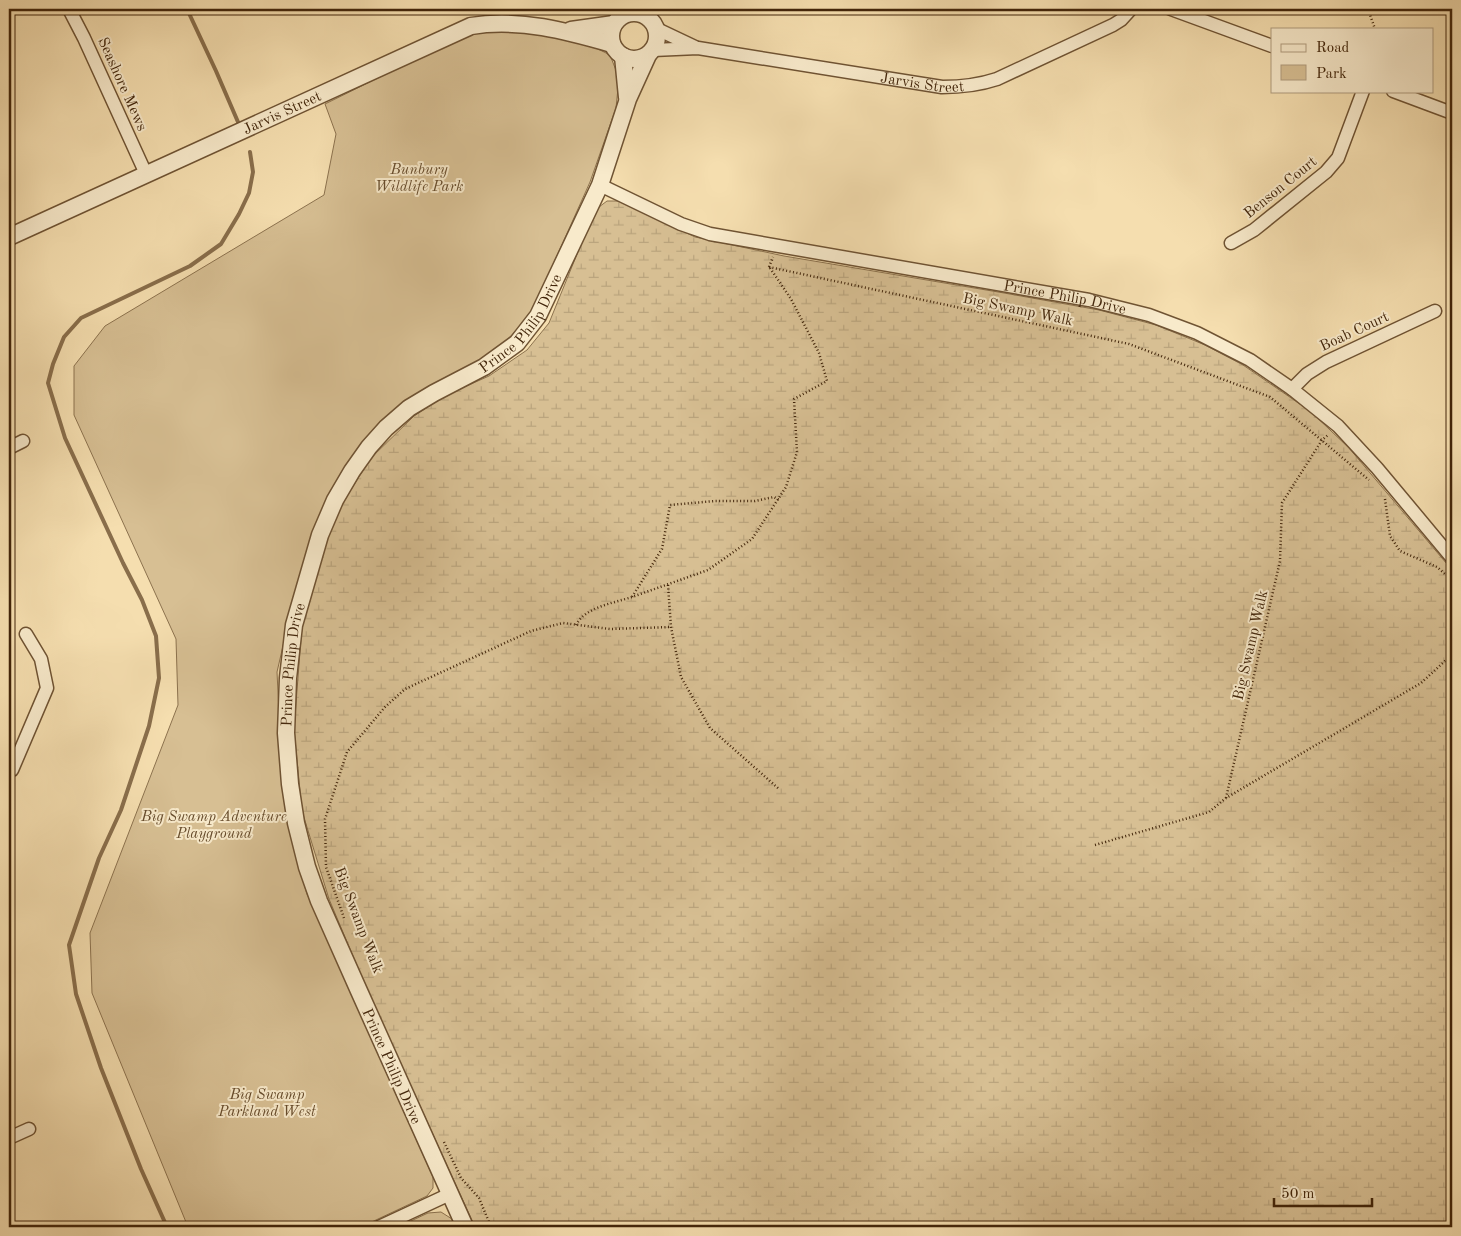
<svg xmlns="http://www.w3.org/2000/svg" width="1461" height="1236" font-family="'Old Standard TT',serif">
	<defs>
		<pattern id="wetland-marsh" width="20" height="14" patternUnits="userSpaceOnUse" patternTransform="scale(1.25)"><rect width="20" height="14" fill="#d7bf93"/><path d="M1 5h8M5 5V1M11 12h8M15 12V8" fill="none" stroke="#baa47d"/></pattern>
	</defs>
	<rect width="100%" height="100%" fill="#f5deaf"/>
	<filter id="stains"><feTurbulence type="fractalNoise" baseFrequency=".004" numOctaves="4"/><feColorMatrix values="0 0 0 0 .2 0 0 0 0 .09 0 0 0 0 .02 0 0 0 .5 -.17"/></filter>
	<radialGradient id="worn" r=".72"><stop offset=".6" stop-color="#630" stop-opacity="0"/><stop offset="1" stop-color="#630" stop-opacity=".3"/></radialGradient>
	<!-- wetland -->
	<polygon fill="url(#wetland-marsh)" stroke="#8c724e" points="607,201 621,201 695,237 784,256 1004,293 1099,310 1156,325 1205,345 1243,365 1310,411 1349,448 1452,570 1452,1227 475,1227 366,987 329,899 302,811 294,729 302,626 334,517 370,459 414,416 444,396 489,376 527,350 549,323 595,210"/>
	<!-- green -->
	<g fill="#d7bf93" stroke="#8c724e">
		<polygon points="490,29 563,38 588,44 610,55 619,78 616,108 590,182 530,316 505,342 482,360 405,401 387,417 356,452 291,611 277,672 282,774 299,866 307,894 433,1177 433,1188 427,1196 361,1227 188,1227 92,993 90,933 178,705 176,639 74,415 74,366 105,326 324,195 336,134 325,104 465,35"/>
		<polygon points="441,1212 452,1219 456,1227 398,1227 428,1213"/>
	</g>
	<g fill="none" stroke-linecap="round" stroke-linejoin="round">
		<!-- stream -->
		<g stroke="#896e4b" stroke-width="4">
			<polyline points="187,9 216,71 238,122"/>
			<polyline points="167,1227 141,1169 101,1068 76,994 69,945 99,858 121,810 149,726 159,678 156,636 142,600 123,563 65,438 48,383 53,364 64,337 81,318 190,266 221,244 239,214 249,193 253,172 250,152"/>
		</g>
		<!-- minor casing -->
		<g stroke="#6f5333" stroke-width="15">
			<g id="minor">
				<polyline points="69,9 84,38 146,174"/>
				<polyline points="1171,9 1272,46"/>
				<polyline points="657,29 695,47"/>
				<path id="s1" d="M653,50L698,48L942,87C961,87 979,85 997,79L1113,25L1121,20L1131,9"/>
				<polyline points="1393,91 1452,113"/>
				<path id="s2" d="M600,185L681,224L710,234L1089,300L1149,315L1197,333L1250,360L1292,389L1338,426L1377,468L1452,558"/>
				<polyline points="1231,243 1254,230 1326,172 1338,158 1363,91"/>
				<polyline points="1292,389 1307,374 1326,362 1435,311"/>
				<polyline points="9,448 23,441"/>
				<polyline points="9,771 12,770 47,688 41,659 26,634"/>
				<polyline points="9,1138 29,1129"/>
				<polyline points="379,1227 450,1194"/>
			</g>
		</g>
		<!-- tertiary casing -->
		<g stroke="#6f5333" stroke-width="19">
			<g id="tertiary">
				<circle cx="634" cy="36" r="23"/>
				<polyline points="571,30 614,24"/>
				<polyline points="623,56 627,97"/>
				<path id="s3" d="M9,237L471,26C519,18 567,31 612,44"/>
				<path id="s4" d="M465,1227L359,991L319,901L307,867L296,823L290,784L286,733L288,678L294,625L320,535L335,500L352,471L369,447L386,428L409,408L434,393L484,367L517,343L538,316L600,185L628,99L648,55"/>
			</g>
		</g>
		<!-- path -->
		<g stroke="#42250a" stroke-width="2.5" stroke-dasharray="1 2.5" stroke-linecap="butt">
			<polyline points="1368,9 1375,29"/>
			<polyline points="769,267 1129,344 1270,397 1369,480"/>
			<polyline points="769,267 773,257"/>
			<polyline points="770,268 791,299 819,353 827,381 794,399 797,452 786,487 752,539 708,570 632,597 662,549 670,505 715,501 755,501 774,497 779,500"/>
			<polyline points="1385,499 1390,536 1400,551 1437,567 1452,580"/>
			<polyline points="668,585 671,627 681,677 710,728 779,789"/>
			<path d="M576,625C585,607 614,603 632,597"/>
			<polyline points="1226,798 1280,561 1282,503 1322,440 1328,435"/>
			<polyline points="1095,845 1209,812 1226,798 1421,683 1445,661 1452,657"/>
			<polyline points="344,918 326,867 325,819 347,752 385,707 405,689 531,631 563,623 610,629 671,627"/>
			<polyline points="444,1142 461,1178 479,1198 491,1227"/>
		</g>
		<!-- minor -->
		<use href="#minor" stroke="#f8eacb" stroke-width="12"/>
		<!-- tertiary -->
		<use href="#tertiary" stroke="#f8eacb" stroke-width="16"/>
	</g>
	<g text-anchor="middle" stroke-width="4" stroke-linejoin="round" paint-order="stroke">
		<!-- street labels -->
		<g font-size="15" fill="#42250a" stroke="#f8eacb">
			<text dy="5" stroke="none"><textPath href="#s1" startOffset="272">Jarvis Street</textPath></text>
			<text transform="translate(123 84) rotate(66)" y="5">Seashore Mews</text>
			<text dy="5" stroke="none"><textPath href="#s3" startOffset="300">Jarvis Street</textPath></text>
			<text transform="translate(1280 187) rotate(-39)" y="5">Benson Court</text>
			<text dy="5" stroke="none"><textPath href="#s2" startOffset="481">Prince Philip Drive</textPath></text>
			<text transform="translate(1018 309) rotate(12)" y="5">Big Swamp Walk</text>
			<text dy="5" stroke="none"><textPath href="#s4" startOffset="1032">Prince Philip Drive</textPath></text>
			<text transform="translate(1354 331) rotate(-25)" y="5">Boab Court</text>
			<text transform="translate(1250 645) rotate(-77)" y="5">Big Swamp Walk</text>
			<text dy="5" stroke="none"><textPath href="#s4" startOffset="598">Prince Philip Drive</textPath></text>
			<text transform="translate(359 920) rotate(69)" y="5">Big Swamp Walk</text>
			<text transform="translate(392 1066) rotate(66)" y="5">Prince Philip Drive</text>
		</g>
		<!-- park labels -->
		<g font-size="15" font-style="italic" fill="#674c2c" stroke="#f8eacb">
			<text x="419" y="174">Bunbury<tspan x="419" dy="17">Wildlife Park</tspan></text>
			<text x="214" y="821">Big Swamp Adventure<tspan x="214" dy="17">Playground</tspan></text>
			<text x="267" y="1099">Big Swamp<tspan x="267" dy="17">Parkland West</tspan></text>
		</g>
	</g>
	<!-- margin -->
	<rect width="1461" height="1236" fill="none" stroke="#f5deaf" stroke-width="30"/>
	<rect x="10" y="10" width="1441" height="1216" fill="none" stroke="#42250a" stroke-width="2.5"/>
	<rect x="15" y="15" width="1431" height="1206" fill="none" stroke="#42250a"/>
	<!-- legend -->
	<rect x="1271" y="28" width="162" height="65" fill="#f8eacb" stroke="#af9b7e"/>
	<rect x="1281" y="44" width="25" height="8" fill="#f8eacb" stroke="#af9b7e"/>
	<text x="1316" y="52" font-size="15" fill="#42250a">Road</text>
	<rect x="1281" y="65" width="25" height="15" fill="#d7bf93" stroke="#af9b7e"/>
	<text x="1316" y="78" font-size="15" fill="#42250a">Park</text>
	<!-- scale -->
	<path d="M1274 1198v8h98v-8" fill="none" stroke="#42250a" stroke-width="2.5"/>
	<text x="1281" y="1198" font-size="15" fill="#42250a" stroke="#f8eacb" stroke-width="4" paint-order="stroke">50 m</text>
	<rect width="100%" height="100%" filter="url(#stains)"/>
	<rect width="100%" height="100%" fill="url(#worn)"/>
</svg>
